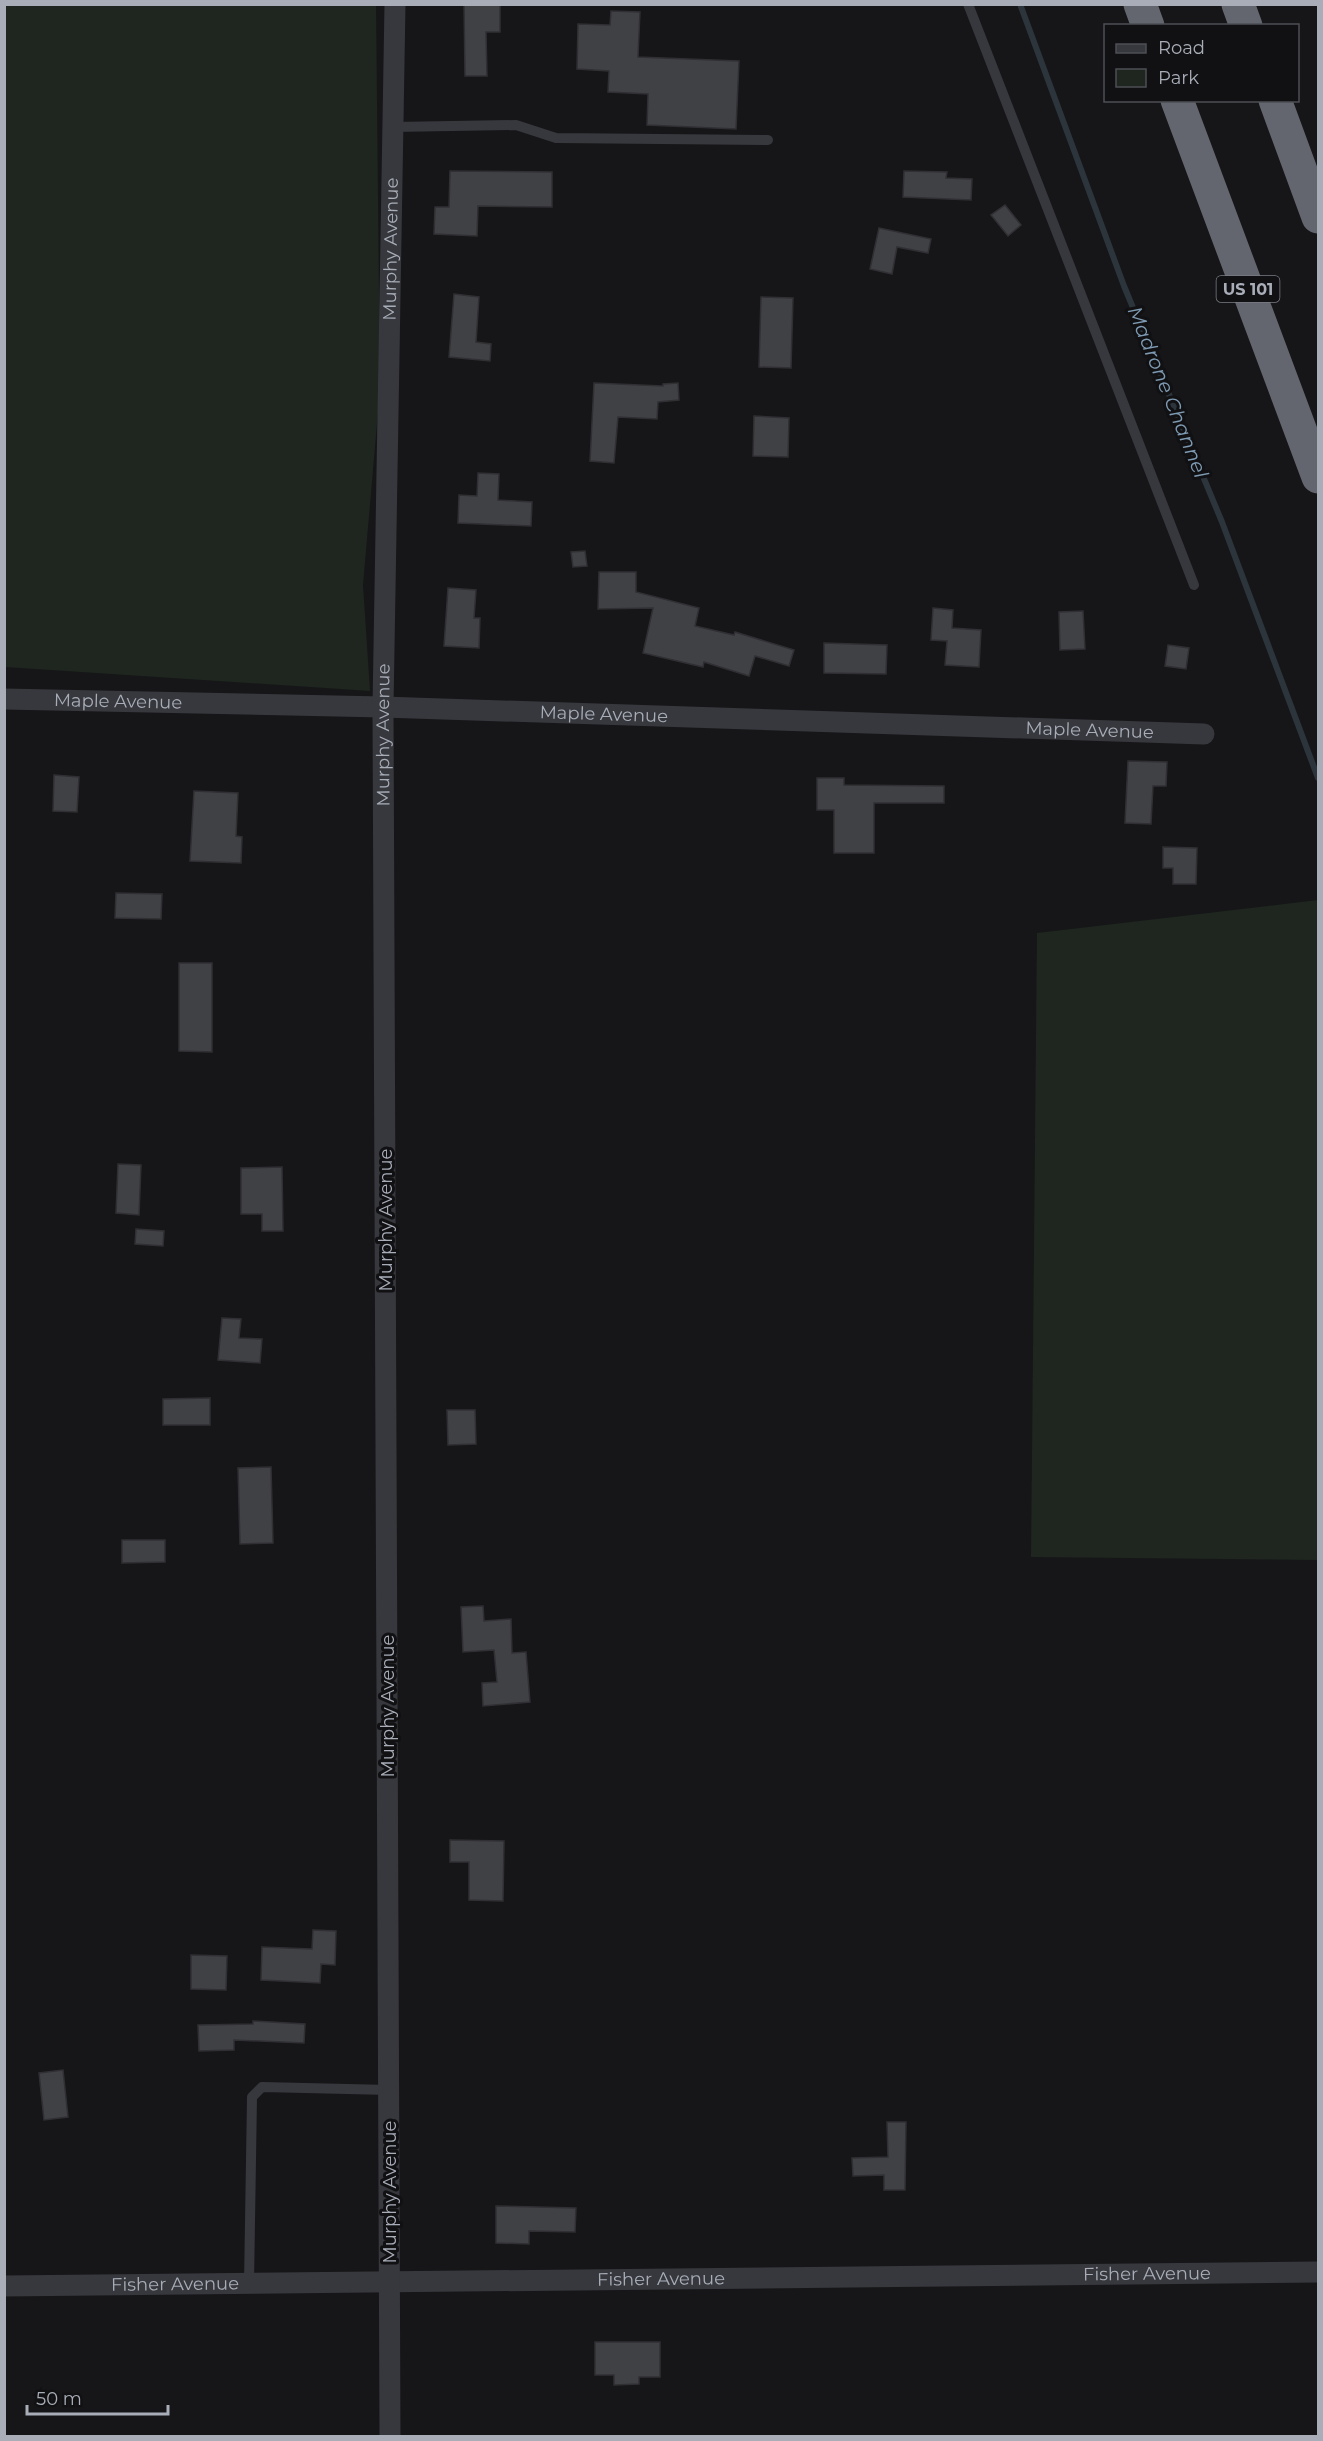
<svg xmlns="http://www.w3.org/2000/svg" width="1323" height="2441" font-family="Montserrat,sans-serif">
	<rect width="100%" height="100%" fill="#161618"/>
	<!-- green -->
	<g fill="#1e261f">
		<polygon points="4,5 376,5 380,389 363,585 370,691 5,667"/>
		<polygon points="1318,900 1318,1560 1031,1557 1037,933"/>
	</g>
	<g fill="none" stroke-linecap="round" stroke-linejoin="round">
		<!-- stream -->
		<polyline stroke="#2c353c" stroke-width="6" points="1020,4 1124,286 1222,522 1318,778"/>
	</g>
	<!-- building -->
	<g fill="#404145" stroke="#303034" stroke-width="1.5">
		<polygon points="464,4 500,4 500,32 486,32 487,76 465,76"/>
		<polygon points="611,11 640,12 638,57 739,61 736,129 647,125 648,94 608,92 609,71 577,69 578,24 610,25"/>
		<polygon points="450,171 552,172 552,207 478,206 477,236 434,234 435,207 449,207"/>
		<polygon points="904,171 947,172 946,178 972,179 971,200 903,197"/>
		<polygon points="1005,205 1021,225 1008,236 991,215"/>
		<polygon points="879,228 931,239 928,253 897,247 892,274 870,269"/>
		<polygon points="454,294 479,297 476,342 491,344 490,361 449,357"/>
		<polygon points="761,297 793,298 791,368 759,367"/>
		<polygon points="594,383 663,386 663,384 678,383 679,400 658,402 657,419 618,417 614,463 590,461"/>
		<polygon points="754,416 789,418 788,457 753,456"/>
		<polygon points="478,473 499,474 498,500 532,502 531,526 458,523 459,495 477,496"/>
		<polygon points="585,551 587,566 573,567 571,552"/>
		<polygon points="599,572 636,572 636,592 699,608 695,626 734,635 735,632 794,650 789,666 755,656 749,676 704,662 703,667 643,653 653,608 598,609"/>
		<polygon points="448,588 476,590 474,618 480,618 479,648 444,646"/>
		<polygon points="933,608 953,610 952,628 981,630 979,667 945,665 947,641 931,640"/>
		<polygon points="1083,611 1085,649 1060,650 1059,612"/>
		<polygon points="824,643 887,645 886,674 824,673"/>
		<polygon points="1168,645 1189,648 1186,669 1165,666"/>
		<polygon points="1128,761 1167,762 1166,786 1153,786 1151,824 1125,823"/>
		<polygon points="54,775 79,777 77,812 53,811"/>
		<polygon points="817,778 844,778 844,785 944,786 944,803 874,803 874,853 834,853 834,810 817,810"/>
		<polygon points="194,791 238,793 236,836 242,837 241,863 190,861"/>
		<polygon points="1163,847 1197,848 1196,884 1173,884 1173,868 1163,868"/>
		<polygon points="116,893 162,894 161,919 115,918"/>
		<polygon points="179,963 212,963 212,1052 179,1051"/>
		<polygon points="118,1164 141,1165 139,1215 116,1213"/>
		<polygon points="282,1167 283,1231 262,1231 262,1214 241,1214 241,1168"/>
		<polygon points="136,1229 164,1231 163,1246 135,1244"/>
		<polygon points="222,1318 241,1319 239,1338 262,1339 260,1363 218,1360"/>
		<polygon points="210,1398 210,1425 163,1425 163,1399"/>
		<polygon points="447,1410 475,1410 476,1444 448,1445"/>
		<polygon points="271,1467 273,1543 240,1544 238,1468"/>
		<polygon points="122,1540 165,1540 165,1562 122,1563"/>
		<polygon points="483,1606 484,1621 511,1619 512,1653 526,1652 530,1702 483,1706 482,1683 497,1682 494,1650 463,1652 461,1607"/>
		<polygon points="450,1840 504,1841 503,1901 469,1900 469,1862 450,1862"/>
		<polygon points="313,1930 336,1931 335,1965 321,1964 320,1983 261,1980 262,1947 312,1949"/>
		<polygon points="191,1955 227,1956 226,1990 191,1989"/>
		<polygon points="253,2021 305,2024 304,2043 234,2040 234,2050 199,2051 198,2025 253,2024"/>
		<polygon points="63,2070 68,2117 44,2120 39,2073"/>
		<polygon points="887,2122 906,2122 905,2190 884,2190 884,2175 853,2176 852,2158 888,2157"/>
		<polygon points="496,2206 576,2208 575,2232 529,2231 529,2244 496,2243"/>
		<polygon points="595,2342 660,2342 660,2377 639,2377 639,2384 614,2385 614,2375 595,2375"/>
	</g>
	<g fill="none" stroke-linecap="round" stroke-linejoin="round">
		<!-- service -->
		<g stroke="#37383d" stroke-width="10">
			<polyline points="968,4 1194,585"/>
			<polyline points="393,127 516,125 556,138 768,140"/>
			<polyline points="249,2284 252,2097 262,2087 390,2090"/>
		</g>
		<!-- minor -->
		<g stroke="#37383d" stroke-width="21">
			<path id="s1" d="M4,699L383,707L1204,734"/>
			<path id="s2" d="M4,2286L1318,2272"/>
			<path id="s3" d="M390,2436L383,707L395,4"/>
		</g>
		<!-- motorway -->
		<g stroke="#63666e" stroke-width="33">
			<polyline points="1140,4 1148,26"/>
			<polyline points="1238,4 1246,26"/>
			<polyline points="1177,100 1318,477"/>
			<polyline points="1275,100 1318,217"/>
		</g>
	</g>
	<g text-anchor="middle" stroke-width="6" stroke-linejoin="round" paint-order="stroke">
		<!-- shield labels -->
		<rect fill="#111113" stroke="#7b7e86" stroke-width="1.5" x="1216.5" y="276" width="63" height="26" rx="4.5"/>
		<g font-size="16" font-weight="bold" fill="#a8adb8">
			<text x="1248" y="295">US 101</text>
		</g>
		<!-- street labels -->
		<g font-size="18" fill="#a8adb8" stroke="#111113">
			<text dy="6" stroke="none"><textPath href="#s3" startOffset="2187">Murphy Avenue</textPath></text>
			<text dy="6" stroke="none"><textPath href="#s1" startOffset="114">Maple Avenue</textPath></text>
			<text dy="6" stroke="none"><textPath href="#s1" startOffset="600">Maple Avenue</textPath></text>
			<text dy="6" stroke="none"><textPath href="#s1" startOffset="1086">Maple Avenue</textPath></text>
			<text dy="6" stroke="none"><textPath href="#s3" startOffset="1701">Murphy Avenue</textPath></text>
			<text transform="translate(386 1220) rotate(-90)" y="6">Murphy Avenue</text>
			<text transform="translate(388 1706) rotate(-90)" y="6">Murphy Avenue</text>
			<text transform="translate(390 2192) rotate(-90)" y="6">Murphy Avenue</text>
			<text dy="6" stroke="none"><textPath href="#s2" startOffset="1143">Fisher Avenue</textPath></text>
			<text dy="6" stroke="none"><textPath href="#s2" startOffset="657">Fisher Avenue</textPath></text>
			<text dy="6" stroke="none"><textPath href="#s2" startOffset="171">Fisher Avenue</textPath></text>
		</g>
		<!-- water labels -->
		<g font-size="20" font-style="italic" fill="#7f9bb3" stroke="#111113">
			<text transform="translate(1168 392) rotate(68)" y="7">Madrone Channel</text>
		</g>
	</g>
	<!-- border -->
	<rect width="1323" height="2441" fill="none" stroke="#a8adb8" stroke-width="12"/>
	<!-- legend -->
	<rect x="1104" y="24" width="195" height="78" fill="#111113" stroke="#4d4f55" stroke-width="1.5"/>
	<rect x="1116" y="44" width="30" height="9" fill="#37383d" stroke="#4d4f55" stroke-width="1.5"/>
	<text x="1158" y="54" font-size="18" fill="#a8adb8">Road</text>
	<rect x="1116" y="69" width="30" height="18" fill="#1e261f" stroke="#4d4f55" stroke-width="1.5"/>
	<text x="1158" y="84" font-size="18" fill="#a8adb8">Park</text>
	<!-- scale -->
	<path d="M27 2405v9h141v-9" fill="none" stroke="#a8adb8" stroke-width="3"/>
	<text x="36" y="2405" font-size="18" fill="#a8adb8" stroke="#111113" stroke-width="4.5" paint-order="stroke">50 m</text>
</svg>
